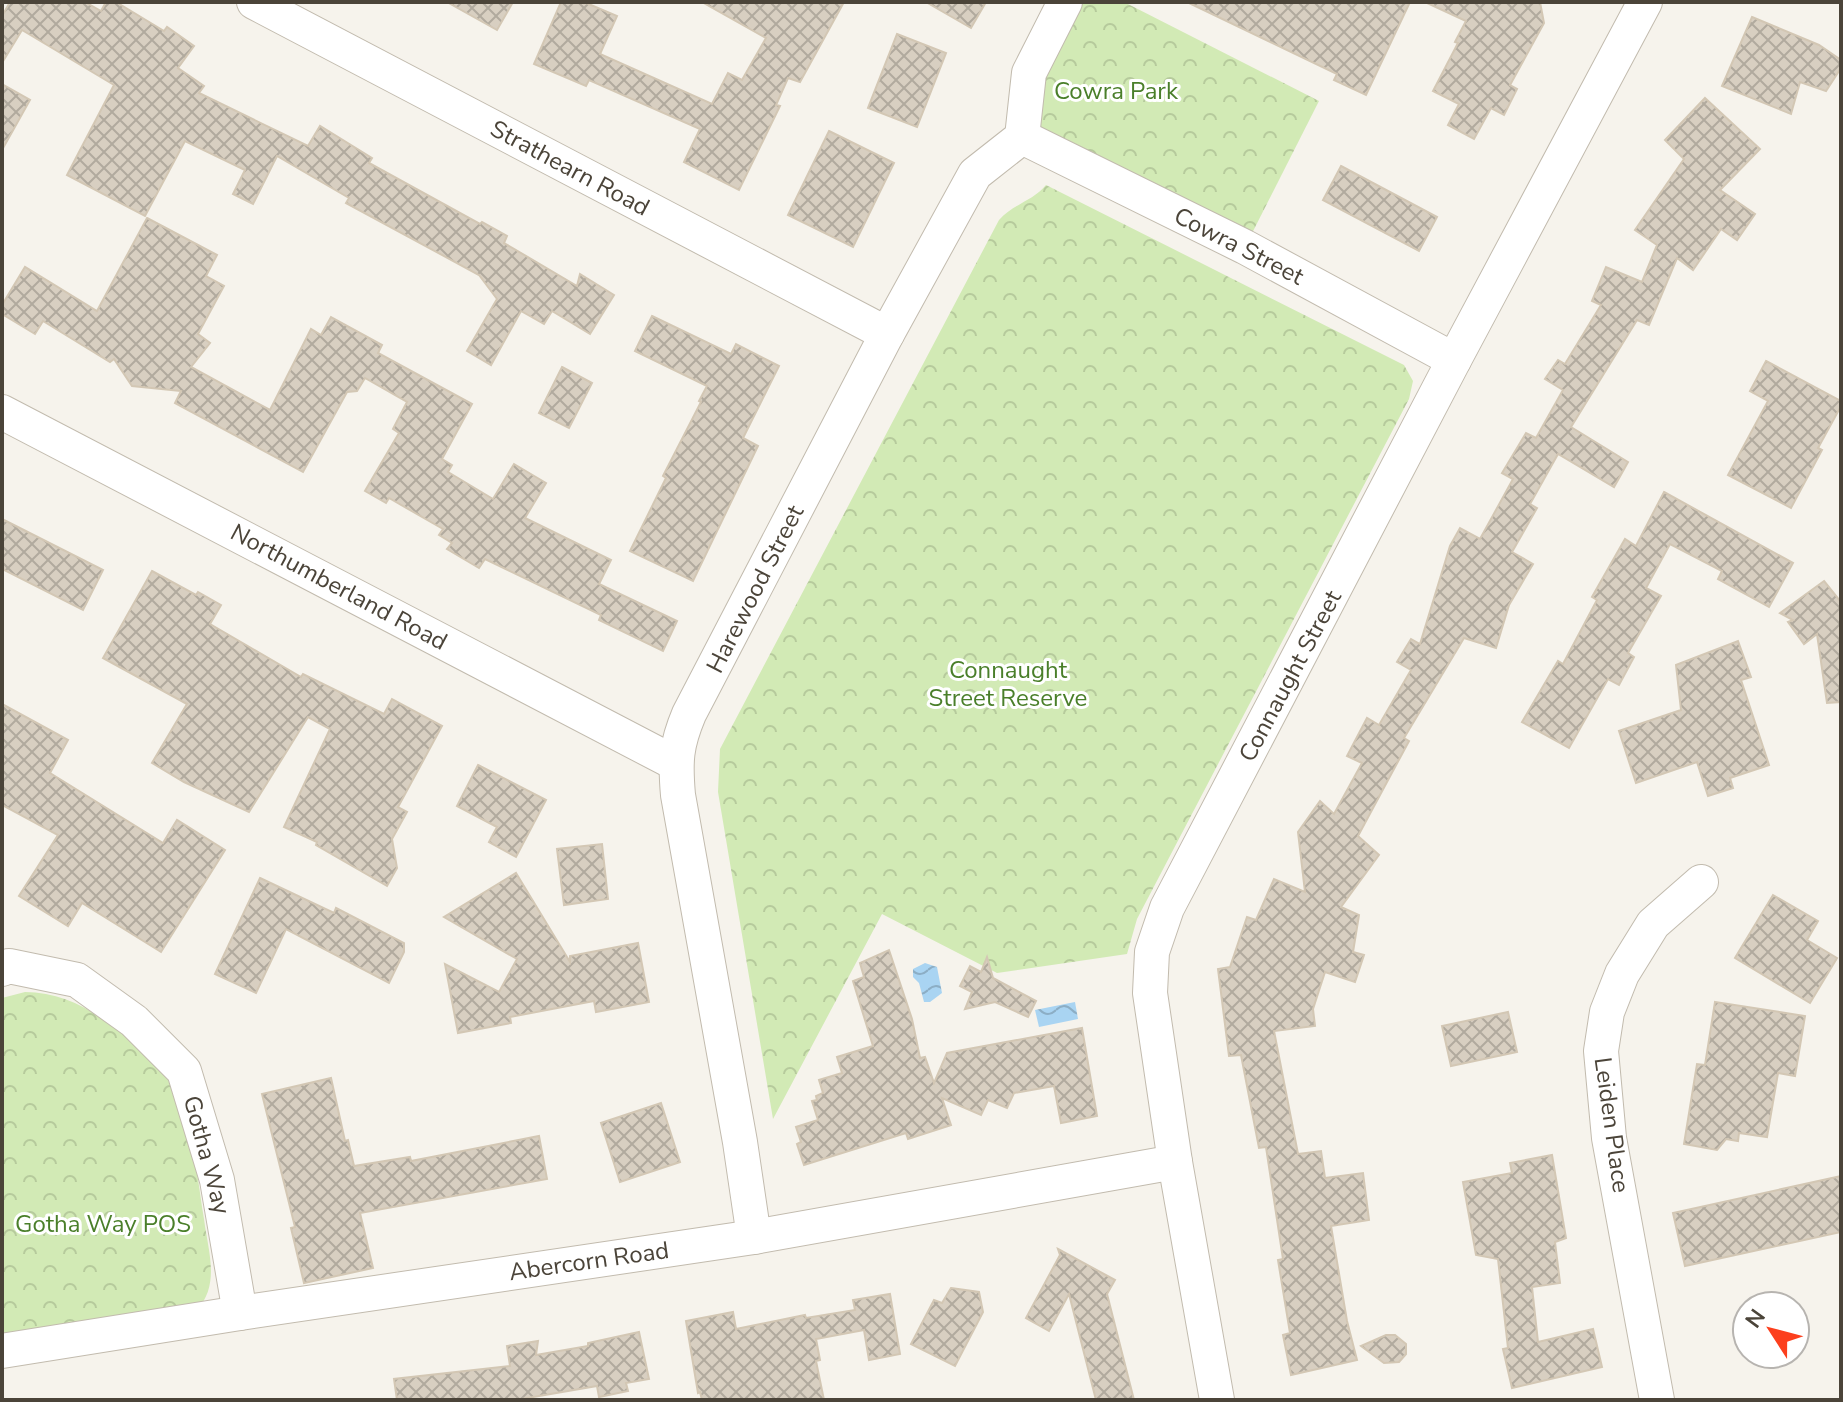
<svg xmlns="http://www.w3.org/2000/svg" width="1843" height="1402" font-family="'Nunito Sans',sans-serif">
	<defs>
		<pattern id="park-crowns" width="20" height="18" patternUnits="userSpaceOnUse" patternTransform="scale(2)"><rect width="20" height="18" fill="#d2eab5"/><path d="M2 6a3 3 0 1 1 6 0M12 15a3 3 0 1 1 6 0" fill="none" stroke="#b6ca9c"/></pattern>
		<pattern id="water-waves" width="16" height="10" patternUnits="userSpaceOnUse" patternTransform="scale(2)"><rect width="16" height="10" fill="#a9d4f2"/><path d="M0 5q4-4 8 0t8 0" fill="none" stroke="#8caec5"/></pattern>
		<pattern id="building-cross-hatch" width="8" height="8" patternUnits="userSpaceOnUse" patternTransform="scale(2)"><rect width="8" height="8" fill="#d8cfc1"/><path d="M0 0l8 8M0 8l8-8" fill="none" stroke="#b1aa9e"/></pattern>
	</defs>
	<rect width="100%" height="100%" fill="#f6f3ec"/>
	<!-- park -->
	<g fill="url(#park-crowns)">
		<polygon points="1065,2 1124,2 1319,101 1245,247 1022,137"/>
		<path d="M1046,185L1404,365L1413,381L1409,399L1137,919L1127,954L997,973L882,914L773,1119L718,792L720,749L999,220C1013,204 1033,201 1046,185Z"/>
		<path d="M25,992C59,992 88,1007 114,1027C125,1036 138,1044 148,1053C191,1096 195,1163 204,1219C208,1251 221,1285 196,1311L2,1343V998Z"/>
	</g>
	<!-- water -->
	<g fill="url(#water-waves)">
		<polygon points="925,963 937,967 942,993 930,1002 924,1002 919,983 913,977 913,969"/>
		<polygon points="1075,1002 1078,1019 1039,1027 1035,1010"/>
	</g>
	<!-- building -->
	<g fill="url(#building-cross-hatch)" stroke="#d3c7b4" stroke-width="2">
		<polygon points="10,2 85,2 101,11 106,2 116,2 164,31 167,27 194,46 178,68 204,86 199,93 308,146 320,126 372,158 369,163 480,224 482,222 507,236 504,243 577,286 580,274 614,295 590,334 552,311 544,324 521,311 491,365 467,351 497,299 479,275 346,203 349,198 277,156 253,204 233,194 245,170 185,141 145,216 67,175 114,85 22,30 2,63 2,16"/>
		<polygon points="447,2 513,2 497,30"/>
		<polygon points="561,2 584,2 617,16 600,54 712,104 728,73 742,80 766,38 702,2 844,2 800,82 788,78 776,105 780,106 739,190 684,162 700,129 589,80 586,86 534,64"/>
		<polygon points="926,2 986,2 971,28"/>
		<polygon points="1187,2 1410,2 1366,95 1334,80 1337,74"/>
		<polygon points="1425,2 1540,2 1544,23 1510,85 1517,89 1504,115 1491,108 1474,139 1448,125 1459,104 1433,91 1458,43 1455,42 1466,21"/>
		<polygon points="1752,17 1819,45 1841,60 1841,68 1826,91 1800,82 1791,114 1722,86"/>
		<polygon points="897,34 946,53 917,127 868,108"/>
		<polygon points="2,84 30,100 2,150"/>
		<polygon points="1705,98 1760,149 1720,190 1755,214 1737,240 1721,229 1693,270 1677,258 1649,325 1637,320 1571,427 1628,462 1614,487 1558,454 1530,504 1537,508 1512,552 1533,564 1509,605 1496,648 1464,638 1404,738 1409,741 1358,836 1379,855 1341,907 1359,915 1353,952 1364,955 1355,982 1325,972 1313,1009 1315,1026 1274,1031 1298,1154 1321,1151 1325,1178 1363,1173 1369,1220 1331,1226 1347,1321 1357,1360 1291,1375 1283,1335 1290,1333 1278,1260 1283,1259 1266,1147 1259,1148 1241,1055 1229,1056 1218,969 1230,967 1247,917 1256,920 1274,879 1305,892 1298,832 1320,801 1334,814 1362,763 1347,756 1367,718 1379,725 1411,670 1397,662 1411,639 1420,644 1450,546 1460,528 1480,539 1513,479 1502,473 1526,433 1536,438 1563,390 1545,379 1558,360 1565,364 1601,305 1592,301 1606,267 1642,282 1657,245 1635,230 1684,159 1665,140"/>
		<polygon points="829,131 894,163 853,247 788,215"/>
		<polygon points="1341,166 1437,217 1419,251 1323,200"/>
		<polygon points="147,218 217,255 206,276 224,286 198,334 210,343 191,367 270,410 311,329 321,335 331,317 382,345 378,353 472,404 442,459 452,465 448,472 493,499 514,464 546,483 525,518 611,560 599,584 677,621 663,651 599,620 601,615 485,559 479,568 447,549 452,543 439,535 443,529 389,498 386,503 365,491 399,433 393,429 407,402 365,378 357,391 347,392 303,472 175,403 181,391 132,386 114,359 110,362 43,321 35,334 2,314 2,305 25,267 97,311"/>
		<polygon points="652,316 731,354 736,344 779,366 743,438 758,446 693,581 630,551 666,478 663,476 701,402 699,401 707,386 635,351"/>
		<polygon points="1766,361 1841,401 1841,406 1818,448 1822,450 1791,508 1728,475 1768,401 1750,391"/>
		<polygon points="562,367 592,383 569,428 539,413"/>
		<polygon points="1664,492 1793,563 1769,607 1718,579 1722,571 1670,544 1646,588 1661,596 1628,653 1634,657 1619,685 1608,679 1569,748 1522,722 1558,661 1563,664 1597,600 1592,597 1625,539 1636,546"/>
		<polygon points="2,519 103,570 83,610 2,569"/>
		<polygon points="152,571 196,595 198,592 221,605 210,624 301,677 303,674 384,714 392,699 442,726 398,807 407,812 392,839 397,868 387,886 316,845 317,842 284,827 330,729 308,717 249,812 184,782 152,763 187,704 103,658"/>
		<polygon points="1824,581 1841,602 1841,702 1827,703 1817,634 1804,644 1788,622 1793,620 1780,613"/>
		<polygon points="1738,641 1751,677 1741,680 1769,765 1730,778 1733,788 1708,796 1697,762 1636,783 1619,731 1681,710 1676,665"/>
		<polygon points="2,704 68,740 50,773 163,843 177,820 225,850 161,952 82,903 68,926 19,896 58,835 2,805"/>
		<polygon points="478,765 546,800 516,857 489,842 497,827 457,806"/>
		<polygon points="602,844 608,899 564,905 557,849"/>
		<polygon points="516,873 570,962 570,956 638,943 649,1002 596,1012 594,1001 510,1017 511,1023 458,1033 445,964 499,992 517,959 444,917"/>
		<polygon points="260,878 334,913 336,908 404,943 404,952 389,983 286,929 256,993 215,974"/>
		<polygon points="1773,895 1818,921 1807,940 1837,958 1810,1003 1735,958"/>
		<polygon points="889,950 912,1019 920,1058 925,1057 934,1083 947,1053 1082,1028 1097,1116 1061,1123 1054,1086 1014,1093 1007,1108 988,1100 981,1115 942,1098 951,1125 908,1139 906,1133 804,1165 797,1144 801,1142 796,1127 818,1120 812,1101 817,1100 816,1096 823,1093 819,1080 842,1073 837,1057 873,1046 853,981 864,977 860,963"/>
		<polygon points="987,957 993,978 1036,1001 1028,1017 995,1002 965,1009 972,992 960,986 970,966 981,972"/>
		<polygon points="1715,1002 1805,1016 1795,1076 1778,1073 1767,1137 1739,1133 1738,1141 1726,1139 1717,1150 1684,1144 1697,1064 1705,1065"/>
		<polygon points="1508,1012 1517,1052 1451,1066 1442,1026"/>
		<polygon points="331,1078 345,1141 348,1140 354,1166 410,1157 411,1161 539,1136 547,1179 360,1213 373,1268 304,1283 291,1228 295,1227 262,1094"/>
		<polygon points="661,1103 680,1162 620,1182 601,1123"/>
		<polygon points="1552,1155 1566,1238 1555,1242 1560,1283 1532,1287 1538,1342 1593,1329 1602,1367 1512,1388 1503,1349 1508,1348 1498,1259 1476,1255 1463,1182 1512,1173 1510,1163"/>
		<polygon points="1841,1176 1841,1232 1685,1266 1673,1213"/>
		<polygon points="1058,1249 1115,1280 1107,1294 1134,1400 1096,1400 1069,1294 1049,1331 1026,1318 1060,1255"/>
		<polygon points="951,1288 979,1292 983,1312 955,1366 911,1344 934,1300 942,1303"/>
		<polygon points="890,1294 900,1354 869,1360 864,1330 816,1339 820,1360 816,1361 824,1400 702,1400 700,1392 698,1393 686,1321 733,1312 736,1329 805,1315 806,1318 855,1310 853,1300"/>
		<polygon points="639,1332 649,1379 626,1383 628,1391 599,1397 597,1386 516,1400 397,1400 394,1379 510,1366 507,1346 538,1341 536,1355 588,1346 588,1343"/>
		<polygon points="1386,1335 1395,1335 1406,1344 1406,1354 1399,1362 1384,1363 1361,1346"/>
	</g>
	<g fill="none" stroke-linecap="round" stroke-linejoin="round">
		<!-- street casing -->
		<g stroke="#c2bbae" stroke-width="36">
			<g id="street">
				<polyline points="254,2 887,334"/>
				<polyline points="1022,137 1245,247 1454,360"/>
				<polyline points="2,412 675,763"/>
				<polyline points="2,969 9,966 77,980 134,1021 184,1071 217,1180 240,1313"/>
				<path d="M754,1237L740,1142L678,795C675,761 676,745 689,714L887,334L975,174L1022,137L1029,73L1065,2"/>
				<polyline points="2,1351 240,1313 754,1237 1175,1162"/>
				<polyline points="1217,1400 1175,1162 1150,993 1152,952 1167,908 1454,360 1645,2"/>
				<polyline points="1657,1400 1609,1138 1601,1051 1607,1012 1622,974 1653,924 1701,882"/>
			</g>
		</g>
		<!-- street -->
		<use href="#street" stroke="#fff" stroke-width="34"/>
	</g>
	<g text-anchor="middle" stroke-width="6" stroke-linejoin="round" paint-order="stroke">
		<!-- park labels -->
		<g font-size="24" fill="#4a7f2a" stroke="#fff">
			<text x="1116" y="99">Cowra Park</text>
			<text x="1008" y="678">Connaught<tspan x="1008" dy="28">Street Reserve</tspan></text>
			<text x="103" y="1232">Gotha Way POS</text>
		</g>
		<!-- street labels -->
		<g font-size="24" fill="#4b4439" stroke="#fff">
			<text transform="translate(570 168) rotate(28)" y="8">Strathearn Road</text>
			<text transform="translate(1239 246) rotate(27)" y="8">Cowra Street</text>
			<text transform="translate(339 587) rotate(28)" y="8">Northumberland Road</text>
			<text transform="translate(755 589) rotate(-63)" y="8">Harewood Street</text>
			<text transform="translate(1290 676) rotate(-62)" y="8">Connaught Street</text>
			<text transform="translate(1612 1125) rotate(82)" y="8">Leiden Place</text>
			<text transform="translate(207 1155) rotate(75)" y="8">Gotha Way</text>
			<text transform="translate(589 1261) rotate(-8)" y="8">Abercorn Road</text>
		</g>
	</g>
	<!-- border -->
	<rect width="1843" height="1402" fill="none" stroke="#4b4439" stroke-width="8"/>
	<!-- north arrow -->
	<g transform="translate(1771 1330) rotate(306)"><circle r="38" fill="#ffffff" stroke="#b7b4b0" stroke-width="2"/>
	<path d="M0-6L14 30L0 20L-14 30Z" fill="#fc3f1d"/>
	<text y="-12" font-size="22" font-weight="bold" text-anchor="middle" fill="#4b4439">N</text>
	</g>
</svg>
